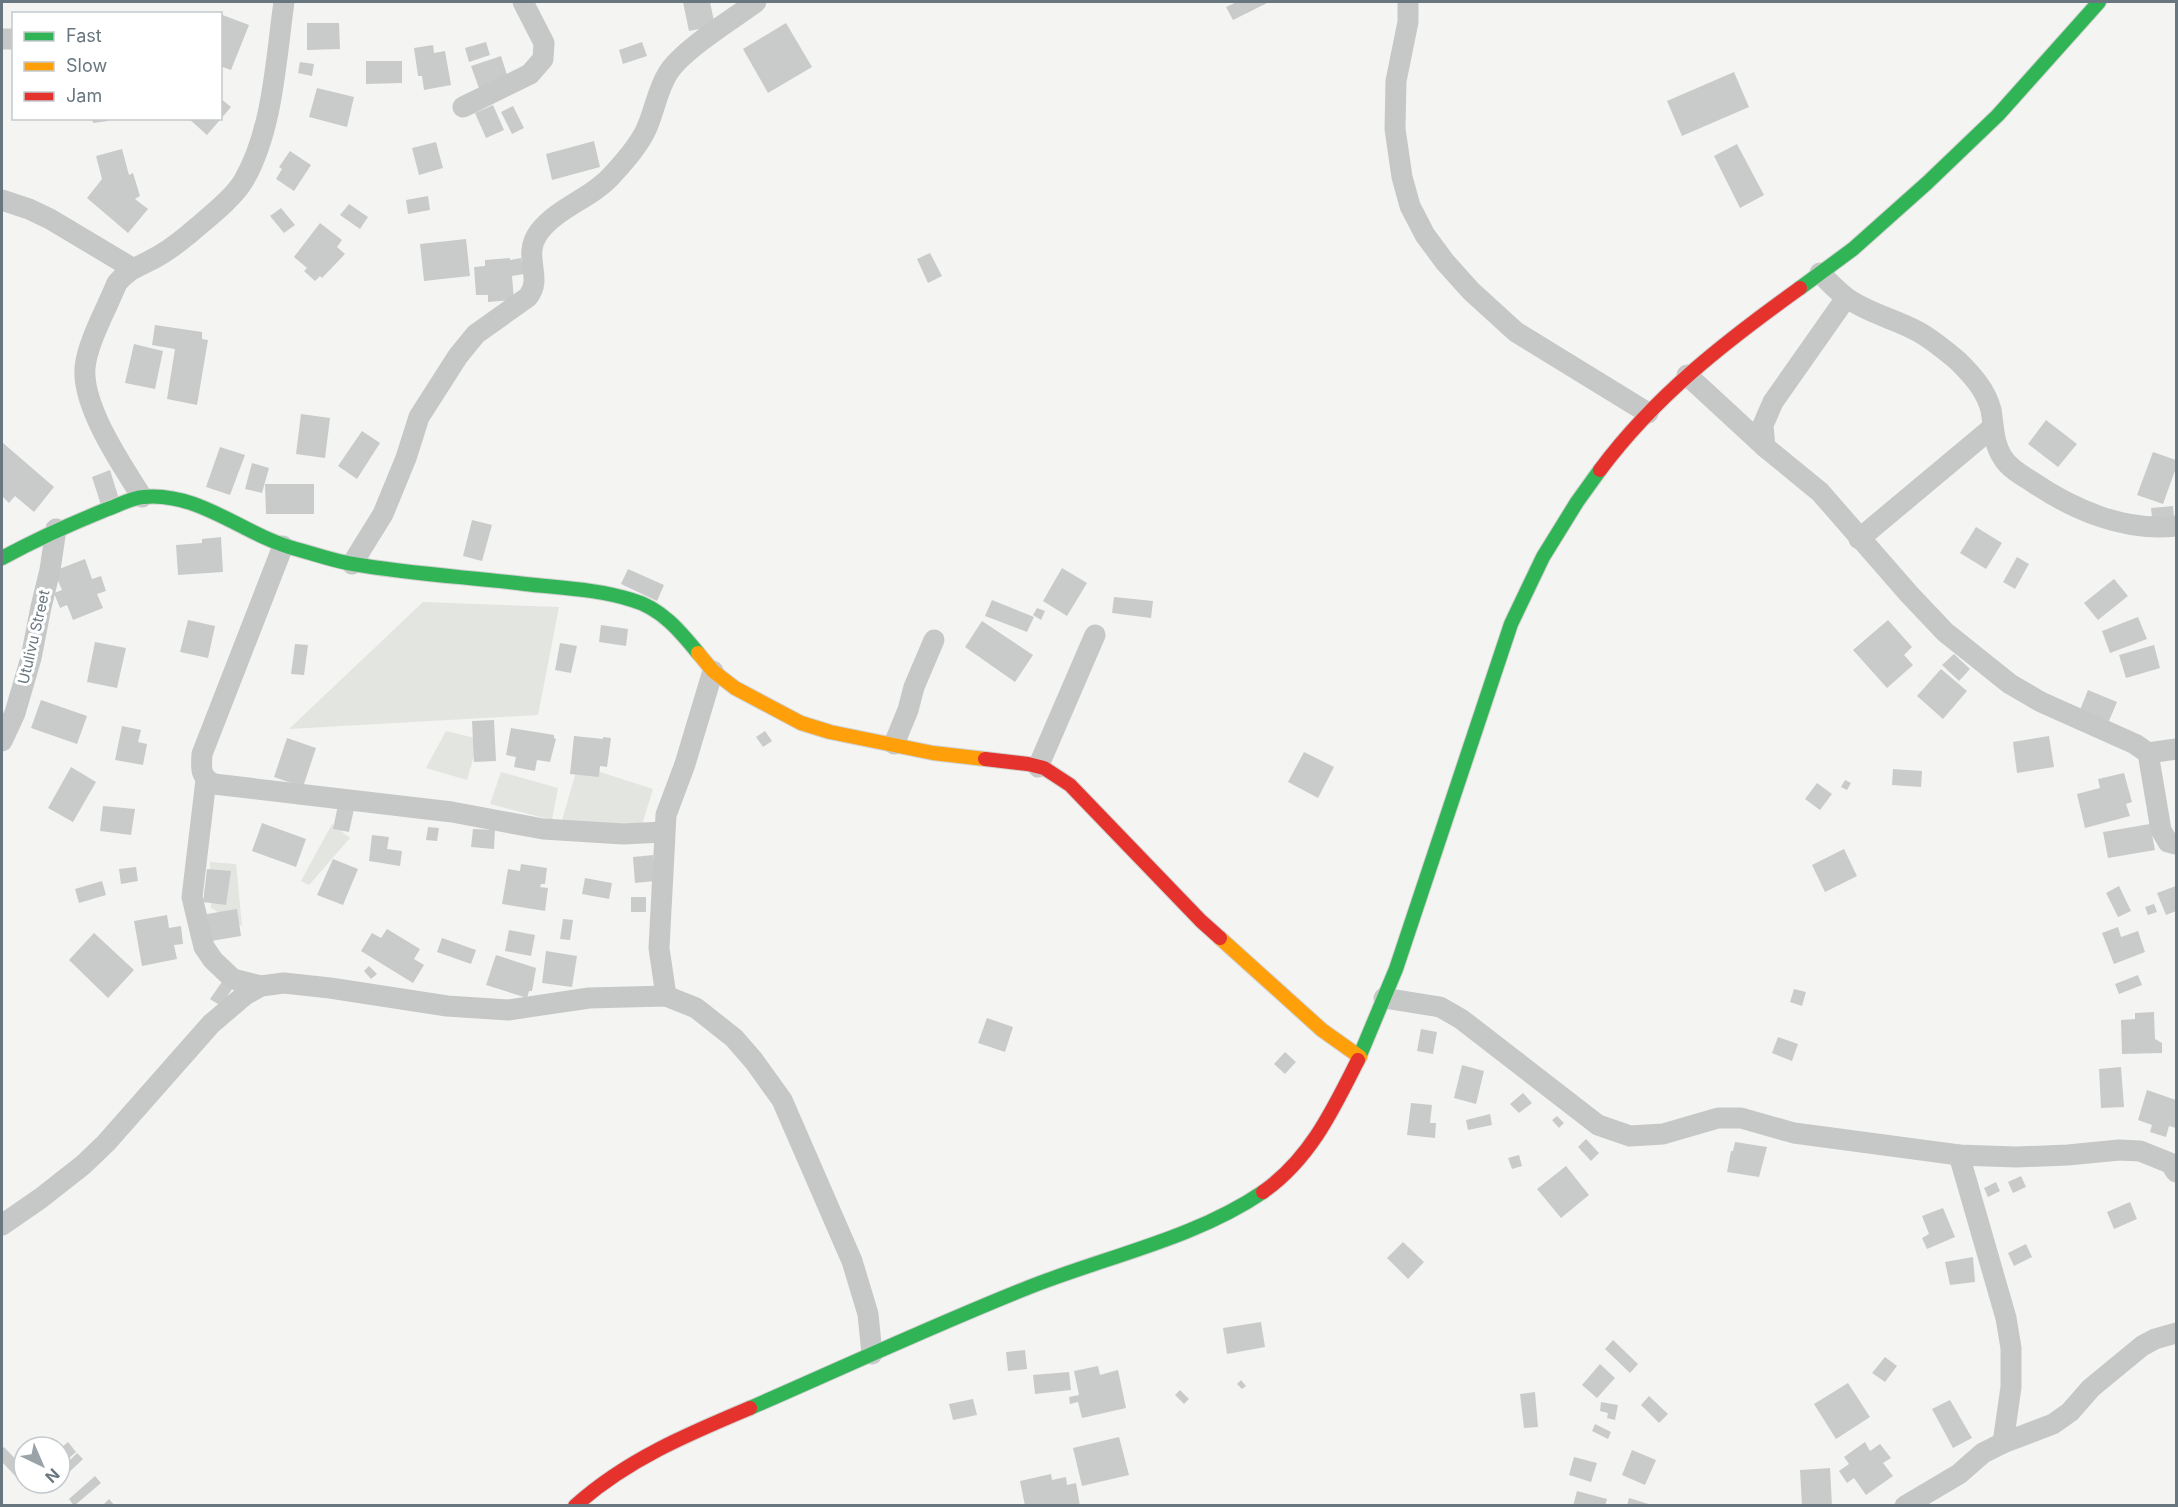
<svg xmlns="http://www.w3.org/2000/svg" width="2178" height="1507" font-family="Inter,sans-serif">
	<rect width="100%" height="100%" fill="#f4f4f3"/>
	<!-- green -->
	<g fill="#e3e5e0">
		<polygon points="423,602 559,607 538,715 289,729"/>
		<polygon points="446,731 479,739 467,780 426,768"/>
		<polygon points="578,765 653,789 641,828 559,831"/>
		<polygon points="501,772 558,788 552,820 490,804"/>
		<polygon points="332,824 350,838 309,885 301,881"/>
		<polygon points="210,862 236,864 242,926 211,908"/>
	</g>
	<!-- building -->
	<g fill="#c9cbcb">
		<polygon points="683,2 710,2 715,26 689,31"/>
		<polygon points="1237,2 1269,2 1233,20 1226,7"/>
		<polygon points="220,14 249,25 231,70 220,66"/>
		<polygon points="307,23 339,23 340,49 307,50"/>
		<polygon points="786,23 812,67 768,93 743,49"/>
		<polygon points="486,42 490,55 469,62 465,48"/>
		<polygon points="642,42 647,56 623,64 619,50"/>
		<polygon points="433,45 434,53 445,51 451,85 424,90 422,76 418,76 414,48"/>
		<polygon points="501,56 509,81 480,91 471,66"/>
		<polygon points="366,61 402,61 402,83 366,84"/>
		<polygon points="300,62 314,64 312,76 298,73"/>
		<polygon points="1734,72 1749,107 1682,136 1667,101"/>
		<polygon points="317,88 354,97 347,127 309,117"/>
		<polygon points="220,98 231,107 207,135 188,118 220,118"/>
		<polygon points="493,105 504,130 486,138 475,113"/>
		<polygon points="513,106 524,128 512,134 501,112"/>
		<polygon points="92,118 108,118 108,121 93,123"/>
		<polygon points="594,141 600,167 552,180 546,154"/>
		<polygon points="436,142 443,168 419,175 412,148"/>
		<polygon points="1737,144 1764,195 1740,208 1714,156"/>
		<polygon points="122,149 129,175 133,173 140,196 135,199 148,209 128,233 87,198 102,179 96,156"/>
		<polygon points="290,151 311,165 294,191 276,179 282,169 279,167"/>
		<polygon points="428,196 430,210 408,214 406,200"/>
		<polygon points="349,204 368,217 360,229 340,215"/>
		<polygon points="281,208 295,225 284,233 270,216"/>
		<polygon points="320,223 342,240 337,247 345,254 322,278 320,276 315,281 304,271 307,268 294,257"/>
		<polygon points="466,239 470,276 424,281 420,244"/>
		<polygon points="930,253 942,276 928,283 917,259"/>
		<polygon points="510,258 510,260 521,258 524,274 512,276 514,300 488,302 488,295 476,295 474,267 485,266 485,260"/>
		<polygon points="155,325 202,332 202,339 208,340 197,405 167,399 175,349 152,345"/>
		<polygon points="134,344 163,351 155,389 125,383"/>
		<polygon points="301,414 330,418 325,458 296,454"/>
		<polygon points="2046,420 2077,444 2058,467 2028,444"/>
		<polygon points="362,431 380,443 357,479 338,466"/>
		<polygon points="3,443 54,487 34,512 15,496 9,503 2,496"/>
		<polygon points="220,447 245,455 230,495 206,487"/>
		<polygon points="2153,452 2176,460 2176,468 2163,504 2137,495"/>
		<polygon points="252,463 269,468 262,493 245,489"/>
		<polygon points="110,470 119,499 101,505 92,477"/>
		<polygon points="265,484 314,484 314,514 266,514"/>
		<polygon points="2173,506 2174,516 2152,518 2151,508"/>
		<polygon points="472,520 492,525 482,561 463,556"/>
		<polygon points="1976,527 2002,543 1986,569 1960,553"/>
		<polygon points="221,537 223,572 178,575 176,545 202,543 202,539"/>
		<polygon points="2017,557 2029,564 2015,589 2003,582"/>
		<polygon points="85,559 92,579 101,576 106,591 97,594 103,608 73,620 67,605 60,608 54,593 62,590 54,571"/>
		<polygon points="1062,568 1087,583 1067,616 1043,601"/>
		<polygon points="628,569 664,585 657,601 621,584"/>
		<polygon points="2114,579 2128,596 2098,620 2084,603"/>
		<polygon points="1114,597 1153,601 1151,618 1112,613"/>
		<polygon points="992,600 1034,617 1027,632 985,616"/>
		<polygon points="1037,608 1045,611 1041,620 1033,615"/>
		<polygon points="2138,617 2147,639 2110,653 2102,631"/>
		<polygon points="188,620 215,626 208,658 180,652"/>
		<polygon points="1888,620 1912,647 1904,655 1913,665 1887,688 1853,650"/>
		<polygon points="982,621 1033,655 1015,682 965,647"/>
		<polygon points="601,625 628,629 626,646 599,642"/>
		<polygon points="95,642 126,648 117,688 87,682"/>
		<polygon points="560,643 577,646 571,673 555,670"/>
		<polygon points="295,644 308,645 304,675 291,674"/>
		<polygon points="2154,645 2160,668 2126,678 2119,655"/>
		<polygon points="1954,654 1970,669 1959,681 1942,665"/>
		<polygon points="1941,669 1967,691 1943,719 1917,696"/>
		<polygon points="2088,690 2117,702 2109,721 2080,710"/>
		<polygon points="41,700 87,716 77,744 31,728"/>
		<polygon points="494,720 496,761 474,762 472,721"/>
		<polygon points="122,726 141,730 138,742 147,744 143,765 115,760"/>
		<polygon points="511,728 554,735 554,738 556,739 550,762 537,760 535,771 514,767 516,757 506,755"/>
		<polygon points="765,731 772,741 763,747 756,737"/>
		<polygon points="574,736 603,739 603,737 611,738 607,767 600,766 599,777 570,774"/>
		<polygon points="2049,736 2054,767 2017,773 2013,742"/>
		<polygon points="287,738 316,748 303,787 274,777"/>
		<polygon points="1304,752 1334,767 1318,798 1288,782"/>
		<polygon points="71,767 96,782 73,822 48,808"/>
		<polygon points="1893,769 1922,771 1921,787 1892,785"/>
		<polygon points="2124,773 2132,802 2126,804 2130,816 2085,828 2077,794 2100,788 2098,779"/>
		<polygon points="1845,780 1851,783 1847,790 1841,787"/>
		<polygon points="1817,783 1832,794 1820,810 1805,799"/>
		<polygon points="338,805 354,809 349,832 333,829"/>
		<polygon points="103,806 135,809 131,835 100,831"/>
		<polygon points="262,823 306,839 296,867 252,851"/>
		<polygon points="2150,824 2155,850 2108,858 2103,832"/>
		<polygon points="428,827 439,828 437,841 426,840"/>
		<polygon points="473,829 495,830 494,849 471,847"/>
		<polygon points="372,835 389,837 387,849 402,851 400,866 369,861"/>
		<polygon points="1844,849 1857,876 1825,892 1812,865"/>
		<polygon points="653,855 655,881 635,883 633,857"/>
		<polygon points="333,859 358,869 343,905 317,895"/>
		<polygon points="521,864 547,868 545,884 541,884 540,887 548,888 545,911 502,904 508,869 520,871"/>
		<polygon points="136,867 138,881 121,884 119,869"/>
		<polygon points="207,869 231,871 226,905 203,902"/>
		<polygon points="585,878 612,883 609,899 582,894"/>
		<polygon points="102,881 106,895 79,903 75,889"/>
		<polygon points="2119,886 2131,911 2118,917 2106,893"/>
		<polygon points="2176,886 2176,911 2166,915 2157,893"/>
		<rect x="631" y="897" width="15" height="15"/>
		<polygon points="2154,904 2157,912 2148,915 2145,907"/>
		<polygon points="237,909 241,936 211,941 207,914"/>
		<polygon points="167,915 169,928 181,926 183,944 174,945 177,959 142,966 134,921"/>
		<polygon points="563,919 573,920 570,940 560,939"/>
		<polygon points="2118,927 2121,937 2138,931 2145,952 2114,964 2102,933"/>
		<polygon points="387,929 420,949 414,959 424,965 413,983 361,951 372,933 381,938"/>
		<polygon points="509,930 535,935 531,956 505,951"/>
		<polygon points="94,933 134,970 108,998 69,960"/>
		<polygon points="442,938 476,950 471,964 437,952"/>
		<polygon points="546,951 577,956 572,987 542,983"/>
		<polygon points="496,955 536,968 532,991 529,991 527,998 486,985"/>
		<polygon points="369,966 377,974 371,979 364,971"/>
		<polygon points="2138,975 2142,985 2119,994 2115,984"/>
		<polygon points="224,979 234,986 221,1006 210,999"/>
		<polygon points="1794,989 1806,992 1802,1006 1790,1002"/>
		<polygon points="2154,1012 2155,1039 2162,1043 2162,1053 2122,1054 2121,1020 2135,1019 2135,1013"/>
		<polygon points="987,1018 1013,1027 1005,1052 978,1043"/>
		<polygon points="1421,1029 1437,1032 1433,1054 1417,1051"/>
		<polygon points="1778,1037 1798,1044 1792,1061 1772,1053"/>
		<polygon points="1285,1052 1296,1062 1285,1074 1274,1064"/>
		<polygon points="1462,1065 1484,1071 1476,1104 1454,1098"/>
		<polygon points="2121,1067 2124,1107 2101,1108 2099,1069"/>
		<polygon points="2147,1090 2176,1100 2176,1128 2169,1126 2166,1137 2150,1132 2152,1125 2138,1120"/>
		<polygon points="1523,1093 1532,1103 1519,1113 1510,1104"/>
		<polygon points="1411,1103 1432,1105 1430,1123 1436,1123 1435,1138 1407,1135"/>
		<polygon points="1490,1114 1492,1125 1468,1130 1466,1120"/>
		<polygon points="1557,1116 1564,1123 1559,1128 1552,1120"/>
		<polygon points="1586,1139 1599,1153 1591,1161 1578,1147"/>
		<polygon points="1735,1142 1767,1147 1759,1177 1727,1172 1731,1151 1733,1151"/>
		<polygon points="1519,1155 1522,1166 1512,1169 1508,1158"/>
		<polygon points="1566,1166 1589,1195 1561,1218 1537,1189"/>
		<polygon points="2021,1176 2026,1187 2013,1193 2008,1182"/>
		<polygon points="1996,1182 2000,1191 1988,1197 1984,1188"/>
		<polygon points="2130,1202 2137,1219 2114,1229 2107,1212"/>
		<polygon points="1943,1208 1955,1237 1927,1249 1922,1238 1929,1234 1922,1216"/>
		<polygon points="1403,1242 1424,1262 1408,1279 1387,1258"/>
		<polygon points="2026,1244 2032,1257 2014,1266 2008,1253"/>
		<polygon points="1973,1257 1975,1282 1950,1285 1945,1262"/>
		<polygon points="1261,1322 1265,1347 1227,1354 1223,1328"/>
		<polygon points="1613,1340 1638,1364 1630,1373 1605,1349"/>
		<polygon points="1025,1350 1027,1369 1008,1371 1006,1352"/>
		<polygon points="1885,1357 1897,1366 1885,1382 1872,1373"/>
		<polygon points="1600,1364 1615,1378 1597,1398 1582,1385"/>
		<polygon points="1098,1366 1100,1375 1118,1370 1126,1408 1082,1418 1078,1402 1070,1404 1069,1397 1079,1395 1074,1371"/>
		<polygon points="1069,1372 1071,1390 1035,1394 1033,1375"/>
		<polygon points="1241,1380 1246,1386 1242,1389 1237,1384"/>
		<polygon points="1848,1383 1870,1417 1836,1439 1814,1404"/>
		<polygon points="1180,1390 1189,1399 1184,1404 1175,1395"/>
		<polygon points="1535,1392 1538,1427 1524,1428 1520,1394"/>
		<polygon points="1649,1396 1668,1414 1659,1423 1641,1405"/>
		<polygon points="973,1399 977,1415 953,1420 949,1404"/>
		<polygon points="1950,1400 1972,1438 1953,1448 1932,1409"/>
		<polygon points="1601,1402 1618,1405 1615,1420 1607,1418 1608,1413 1600,1411"/>
		<polygon points="1595,1424 1611,1432 1608,1439 1592,1431"/>
		<polygon points="1119,1437 1129,1475 1082,1486 1073,1448"/>
		<polygon points="68,1442 76,1452 60,1466 60,1449"/>
		<polygon points="1865,1442 1870,1451 1880,1444 1891,1458 1883,1463 1893,1476 1866,1495 1854,1478 1847,1483 1839,1471 1849,1464 1844,1457"/>
		<polygon points="4,1447 24,1468 24,1479 21,1482 2,1462 2,1449"/>
		<polygon points="1632,1450 1656,1460 1645,1485 1622,1475"/>
		<polygon points="77,1453 83,1459 60,1481 60,1470"/>
		<polygon points="1574,1457 1597,1463 1591,1482 1569,1475"/>
		<polygon points="1830,1468 1832,1506 1802,1506 1800,1470"/>
		<polygon points="1051,1474 1052,1480 1066,1477 1067,1485 1076,1483 1080,1506 1025,1506 1020,1481"/>
		<polygon points="95,1476 101,1483 74,1506 69,1499"/>
		<polygon points="1577,1491 1607,1499 1605,1506 1573,1506"/>
		<polygon points="1629,1498 1652,1505 1652,1506 1627,1506"/>
		<polygon points="109,1499 115,1506 102,1506"/>
	</g>
	<g fill="none" stroke-linecap="round" stroke-linejoin="round">
		<!-- fast casing -->
		<g stroke="#d0d0d0" stroke-width="16">
			<g id="fast">
				<polyline points="1800,288 1853,249 1927,183 1998,115 2099,2"/>
				<path d="M2,558C37,539 68,525 105,510C117,506 131,498 143,497C199,491 245,536 296,549C315,554 334,561 353,564C410,574 468,577 525,584C560,588 598,589 632,600C661,608 680,631 698,653"/>
				<polyline points="1358,1060 1396,969 1511,624 1543,557 1577,502 1600,470"/>
				<path d="M750,1408C842,1368 934,1325 1027,1288C1104,1257 1194,1239 1263,1192"/>
			</g>
		</g>
		<!-- slow casing -->
		<g stroke="#d0d0d0" stroke-width="16">
			<g id="slow">
				<polyline points="698,653 713,671 735,688 801,723 830,732 933,753 985,759"/>
				<polyline points="1220,938 1322,1030 1360,1057"/>
			</g>
		</g>
		<!-- jam casing -->
		<g stroke="#d0d0d0" stroke-width="16">
			<g id="jam">
				<path d="M1600,470C1655,396 1726,341 1800,288"/>
				<polyline points="985,759 1028,764 1044,768 1070,785 1201,921 1220,938"/>
				<path d="M1263,1192C1310,1159 1333,1110 1358,1060"/>
				<path d="M575,1506C626,1460 688,1434 750,1408"/>
			</g>
		</g>
		<!-- street -->
		<g stroke="#c6c8c8" stroke-width="21">
			<polyline points="1408,2 1408,22 1396,81 1395,129 1402,177 1410,206 1425,235 1445,262 1471,291 1516,332 1648,413"/>
			<polyline points="2,39 14,39"/>
			<polyline points="463,107 530,74 543,59 544,43 523,2"/>
			<polyline points="2,200 29,209 50,219 132,268"/>
			<path d="M1820,273C1829,282 1837,291 1847,298C1868,313 1895,319 1917,331C1932,339 1946,351 1958,361C1972,375 1986,390 1991,410C1994,427 1993,443 2003,458C2009,468 2021,475 2031,481C2073,510 2125,532 2176,526"/>
			<polyline points="1687,375 1765,447 1820,492 1909,594 1945,632 2010,684 2041,702 2135,744 2148,753 2161,830 2168,842 2176,844"/>
			<polyline points="1765,447 1763,425 1773,402 1846,298"/>
			<path d="M142,497C122,465 82,407 85,368C87,343 107,308 117,283C129,269 136,268 151,260C165,253 177,244 189,234C205,220 234,198 244,180C273,130 276,58 284,2"/>
			<polyline points="1859,539 1993,427"/>
			<path d="M283,546L202,754C201,769 200,777 214,784L452,812L543,829L623,834L664,832"/>
			<path d="M352,564L383,514L406,458L419,417L458,356L476,334L528,297C544,277 521,257 539,232C559,206 593,198 614,173C626,160 642,141 648,125C655,108 658,89 668,73C682,50 733,19 756,2"/>
			<polyline points="2,741 15,713 31,658 41,607 50,570 56,529"/>
			<polyline points="894,744 908,710 914,687 934,640"/>
			<polyline points="2148,753 2176,749"/>
			<polyline points="1038,767 1095,635"/>
			<polyline points="206,780 192,897 204,947 213,960 233,979 261,986"/>
			<polyline points="666,996 659,948 666,815 685,764 713,671"/>
			<polyline points="1384,998 1440,1007 1461,1019 1598,1125 1630,1136 1663,1134 1718,1118 1741,1118 1794,1133 1959,1155 2016,1157 2068,1155 2119,1150 2140,1151 2170,1163 2176,1172"/>
			<polyline points="1959,1155 2006,1318 2011,1348 2011,1387 2003,1443"/>
			<polyline points="2,1225 41,1198 83,1165 106,1143 211,1024 245,995 261,986 284,983 330,988 447,1006 508,1010 589,998 666,996 696,1008 734,1038 754,1061 782,1100 852,1261 868,1314 872,1354"/>
			<polyline points="1905,1506 1959,1474 1983,1453 2003,1443 2053,1424 2070,1412 2091,1388 2142,1346 2155,1339 2176,1333"/>
		</g>
		<!-- fast -->
		<use href="#fast" stroke="#30b455" stroke-width="14"/>
		<!-- slow -->
		<use href="#slow" stroke="#ff9f0a" stroke-width="14"/>
		<!-- jam -->
		<use href="#jam" stroke="#e5322d" stroke-width="14"/>
	</g>
	<g text-anchor="middle" stroke-width="6" stroke-linejoin="round" paint-order="stroke">
		<!-- street labels -->
		<g font-size="15" fill="#68777f" stroke="#fff">
			<text transform="translate(34 637) rotate(-77)" y="5">Utulivu Street</text>
		</g>
	</g>
	<!-- border -->
	<rect width="2178" height="1507" fill="none" stroke="#68777f" stroke-width="6"/>
	<!-- legend -->
	<rect x="12" y="12" width="210" height="108" fill="#ffffff" stroke="#c3c9cc" stroke-width="1.5"/>
	<rect x="24" y="32" width="30" height="9" fill="#30b455" stroke="#c3c9cc" stroke-width="1.5"/>
	<text x="66" y="42" font-size="18" fill="#68777f">Fast</text>
	<rect x="24" y="62" width="30" height="9" fill="#ff9f0a" stroke="#c3c9cc" stroke-width="1.5"/>
	<text x="66" y="72" font-size="18" fill="#68777f">Slow</text>
	<rect x="24" y="92" width="30" height="9" fill="#e5322d" stroke="#c3c9cc" stroke-width="1.5"/>
	<text x="66" y="102" font-size="18" fill="#68777f">Jam</text>
	<!-- north arrow -->
	<g transform="translate(42 1465) rotate(136)"><circle r="28" fill="#ffffff" stroke="#c3c9cc" stroke-width="1.5"/>
	<path d="M0-4.5L10 22L0 15L-10 22Z" fill="#99a3a8"/>
	<text y="-9" font-size="16" font-weight="bold" text-anchor="middle" fill="#68777f">N</text>
	</g>
</svg>
